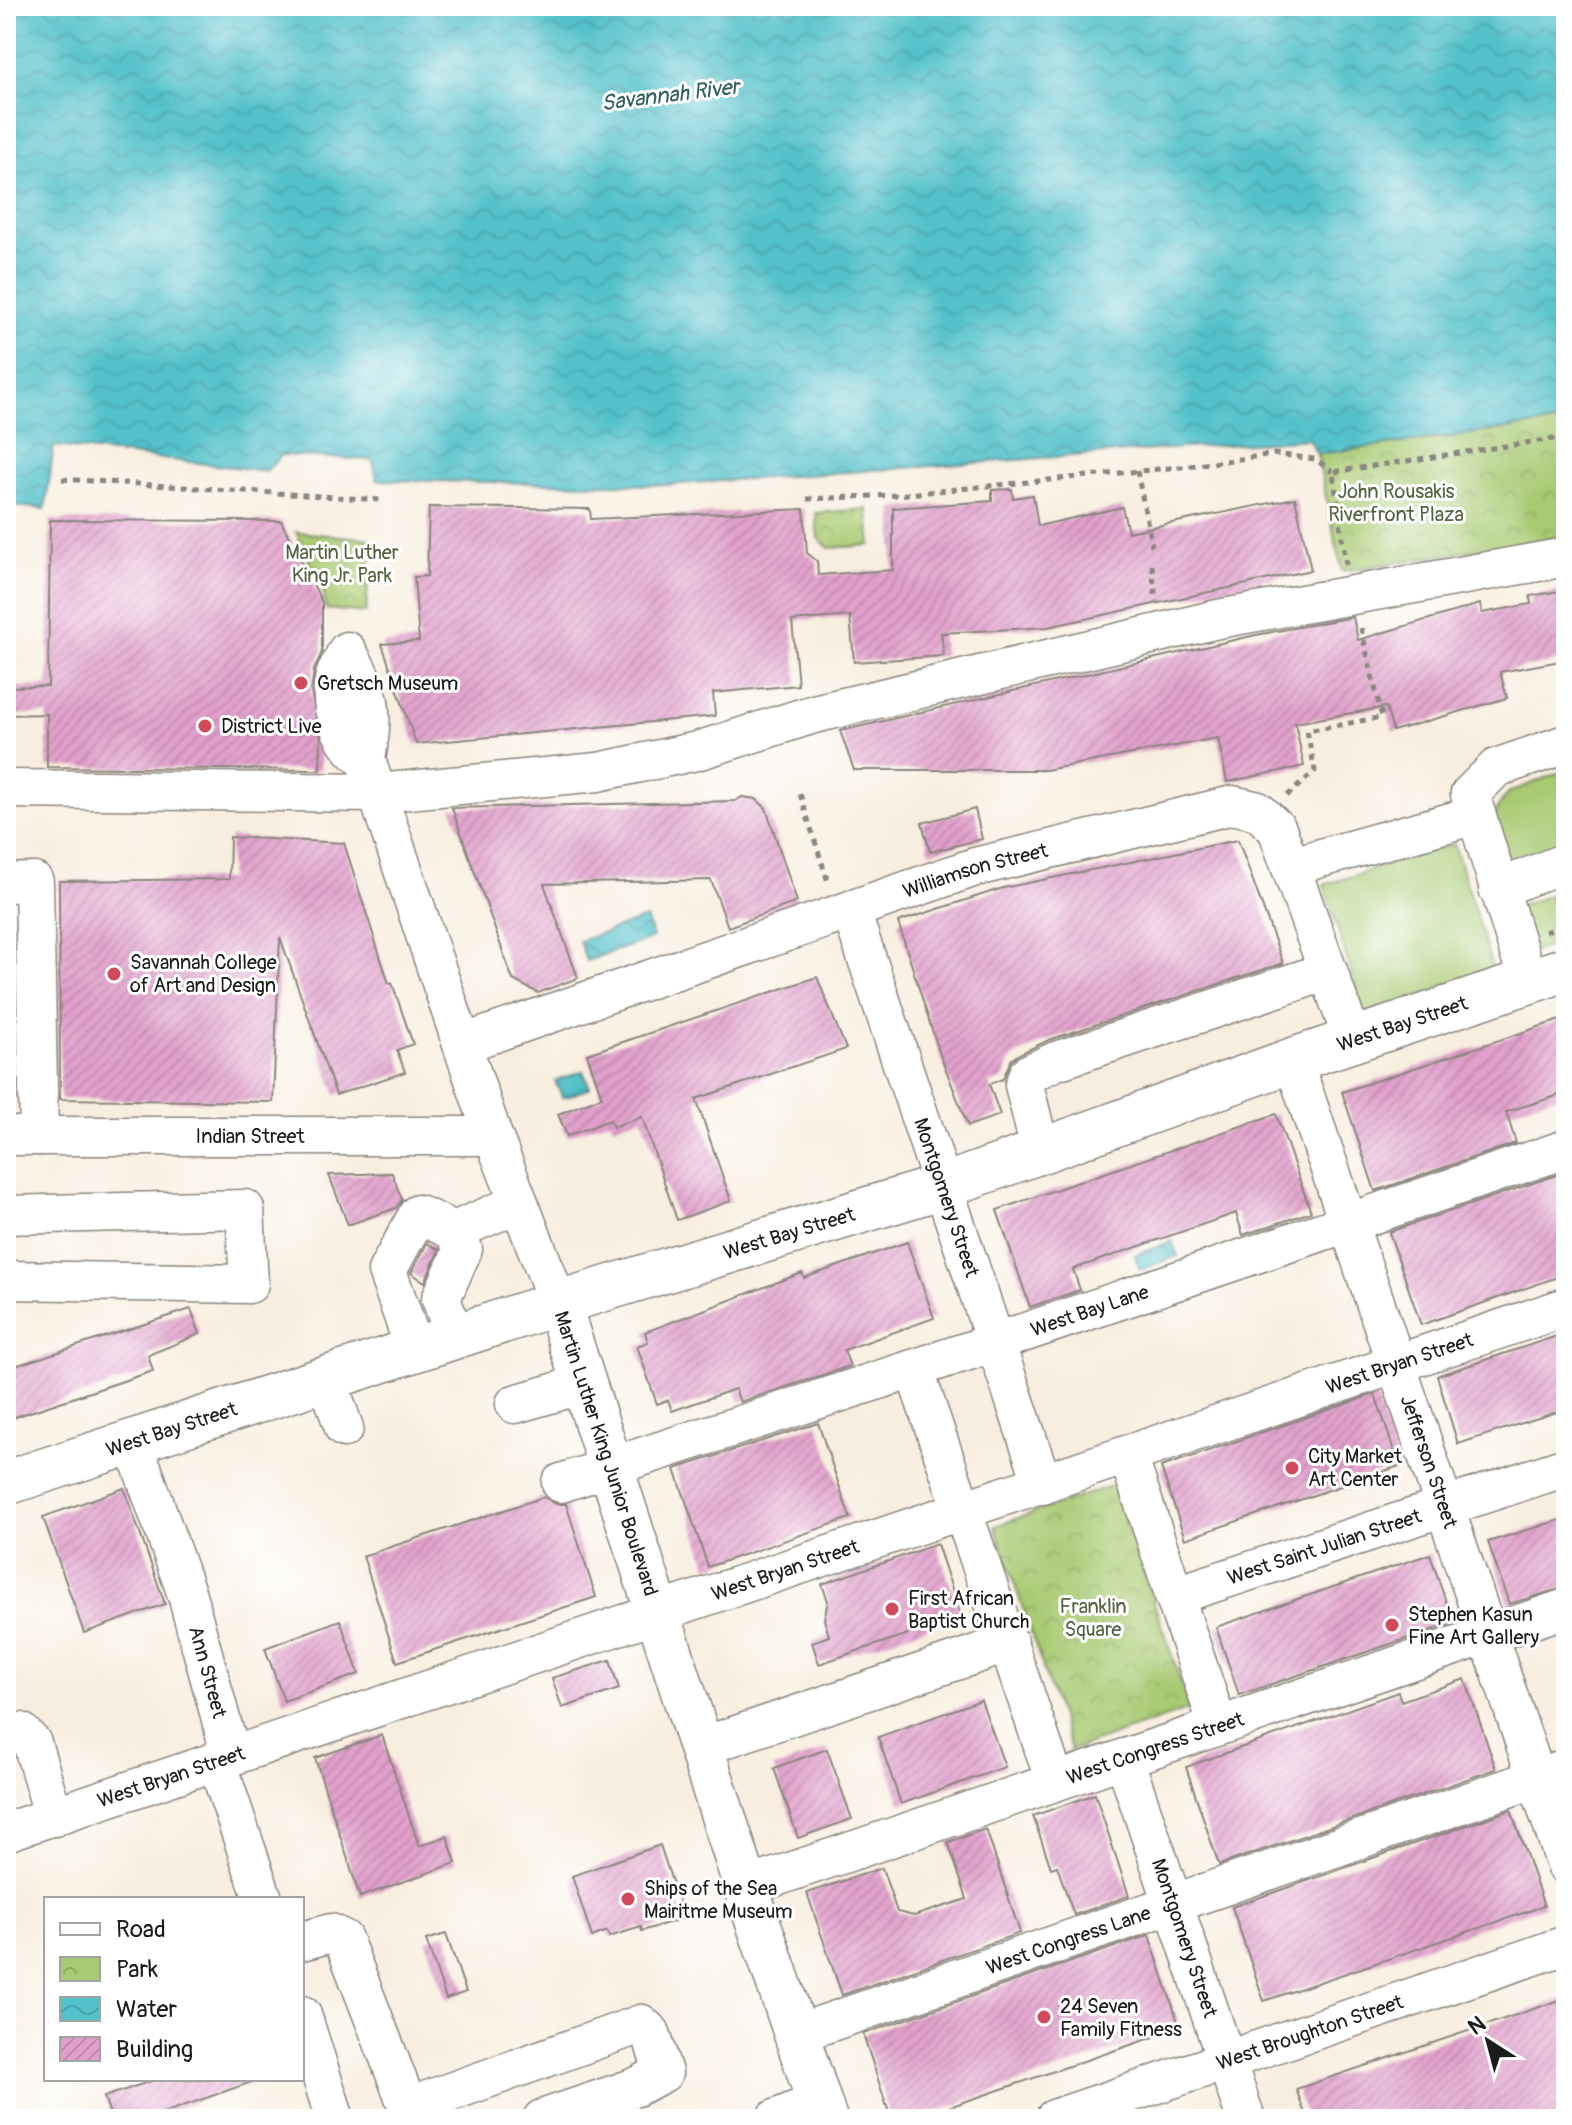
<svg xmlns="http://www.w3.org/2000/svg" width="1572" height="2125" font-family="Pangolin,sans-serif">
	<defs>
		<pattern id="park-crowns" width="20" height="18" patternUnits="userSpaceOnUse" patternTransform="scale(2)"><rect width="20" height="18" fill="#a8ca72"/><path d="M2 6a3 3 0 1 1 6 0M12 15a3 3 0 1 1 6 0" fill="none" stroke="#90ad62"/></pattern>
		<pattern id="water-waves" width="16" height="10" patternUnits="userSpaceOnUse" patternTransform="scale(2)"><rect width="16" height="10" fill="#53c1ca"/><path d="M0 5q4-4 8 0t8 0" fill="none" stroke="#48a5ad"/></pattern>
		<pattern id="building-hatch" width="6" height="6" patternUnits="userSpaceOnUse" patternTransform="scale(2)"><rect width="6" height="6" fill="#e1a0cb"/><path d="M-1 1l2-2M0 6l6-6M5 7l2-2" fill="none" stroke="#c089ae"/></pattern>
	</defs>
	<rect width="100%" height="100%" fill="#fff"/>
	<filter id="ink" filterUnits="userSpaceOnUse"><feTurbulence type="fractalNoise" baseFrequency=".0125" numOctaves="2"/><feDisplacementMap in="SourceGraphic" scale="16" xChannelSelector="R" yChannelSelector="G"/><feConvolveMatrix kernelMatrix="1 2 1 2 8 2 1 2 1" color-interpolation-filters="sRGB"/></filter>
	<filter id="wash" filterUnits="userSpaceOnUse"><feTurbulence type="fractalNoise" baseFrequency=".006" numOctaves="4" result="noise"/><feDisplacementMap in="SourceGraphic" scale="32" xChannelSelector="R" yChannelSelector="G"/><feGaussianBlur stdDeviation="1.8" result="paint"/><feColorMatrix in="noise" values="0 0 0 0 0 0 0 0 0 0 0 0 0 0 0 0 0 1.4 0 .05"/><feComposite in="paint" operator="in"/></filter>
	<g filter="url(#wash)">
		<rect width="100%" height="100%" fill="#f8eedf"/>
		<!-- grass -->
		<g fill="#a8ca72" stroke="#627347" stroke-width="2">
			<polygon points="1566,770 1566,844 1530,859 1506,857 1493,815 1507,793"/>
			<polygon points="1454,844 1494,973 1364,1014 1324,885"/>
			<polygon points="1566,889 1566,940 1533,952 1517,907"/>
		</g>
		<!-- park -->
		<g fill="url(#park-crowns)" stroke="#627347" stroke-width="2">
			<polygon points="1566,421 1566,536 1342,571 1317,454"/>
			<polygon points="868,509 871,545 829,548 818,538 816,513"/>
			<polygon points="296,532 371,539 366,613 326,609 323,591"/>
			<polygon points="1114,1485 1190,1709 1071,1750 995,1526"/>
		</g>
		<!-- water -->
		<g fill="url(#water-waves)" stroke="#386e73" stroke-width="2">
			<polygon points="6,6 1566,6 1566,421 1317,454 1308,439 665,485 377,480 373,460 282,455 266,471 54,446 45,509 6,505"/>
			<polygon points="646,918 653,938 586,961 579,941"/>
			<polygon points="583,1071 590,1088 563,1098 555,1081"/>
			<polygon points="1172,1241 1178,1256 1140,1270 1135,1255"/>
		</g>
		<g id="blocks">
			<!-- building -->
			<g fill="url(#building-hatch)">
				<polygon points="1012,489 1013,498 1033,495 1038,526 1122,507 1128,532 1295,498 1311,570 1048,627 941,633 944,656 854,662 850,616 792,621 798,685 713,693 715,716 416,744 382,644 419,641 414,577 427,576 429,507 590,509 591,519 804,509 807,553 817,561 818,575 893,570 893,508 992,501 992,490"/>
				<polygon points="50,520 281,521 322,602 322,652 314,670 311,692 321,738 320,770 47,767 47,714 6,715 6,687 48,686"/>
				<polygon points="1566,590 1566,660 1500,672 1507,698 1393,731 1386,707 1295,723 1304,766 1227,782 1218,738 1046,770 854,770 840,731 1256,635 1353,617 1358,640 1480,604 1482,613 1531,604 1530,596"/>
				<polygon points="742,797 756,799 766,808 797,902 728,927 711,880 544,884 578,978 538,993 513,980 452,808 735,801"/>
				<polygon points="975,809 982,839 930,852 922,823"/>
				<polygon points="230,837 344,843 389,984 392,983 413,1044 397,1050 405,1072 336,1095 280,937 273,1102 60,1099 59,881 229,879"/>
				<polygon points="1238,840 1283,963 1049,1040 1019,1054 1011,1060 1003,1079 989,1084 1000,1115 968,1126 939,1052 898,922 1003,888"/>
				<polygon points="817,977 846,1049 696,1099 731,1201 677,1220 642,1117 613,1127 610,1120 567,1136 558,1114 602,1097 587,1054"/>
				<polygon points="1566,1018 1566,1093 1506,1112 1516,1143 1375,1191 1342,1092"/>
				<polygon points="6,1057 15,1057 16,1099 6,1099"/>
				<polygon points="1276,1114 1311,1212 1243,1235 1236,1213 1073,1269 1080,1290 1030,1307 997,1210"/>
				<polygon points="1566,1172 1566,1274 1421,1325 1389,1232"/>
				<polygon points="392,1173 402,1200 396,1208 348,1225 329,1175"/>
				<polygon points="907,1242 934,1318 844,1350 850,1366 740,1402 735,1389 672,1411 668,1400 657,1404 637,1346 648,1342 645,1332 802,1273 804,1278"/>
				<polygon points="427,1243 439,1250 425,1282 411,1273"/>
				<polygon points="191,1309 200,1334 148,1355 153,1371 6,1420 6,1369"/>
				<polygon points="1566,1333 1566,1409 1458,1444 1437,1376"/>
				<polygon points="1375,1394 1399,1466 1185,1539 1161,1467"/>
				<polygon points="818,1423 850,1518 708,1567 675,1469"/>
				<polygon points="124,1488 165,1604 84,1633 43,1517"/>
				<polygon points="544,1497 556,1504 566,1504 596,1597 397,1662 363,1556"/>
				<polygon points="1566,1518 1566,1587 1509,1604 1488,1542"/>
				<polygon points="937,1544 961,1616 819,1664 812,1642 829,1636 824,1619 828,1601 822,1584"/>
				<polygon points="1430,1554 1453,1623 1239,1695 1216,1627"/>
				<polygon points="340,1620 359,1674 284,1701 265,1648"/>
				<polygon points="610,1660 619,1689 562,1708 552,1678"/>
				<polygon points="1465,1679 1496,1769 1219,1865 1186,1767 1398,1692 1401,1701"/>
				<polygon points="981,1700 1005,1767 901,1804 878,1737"/>
				<polygon points="382,1735 419,1846 447,1836 456,1863 360,1897 315,1758"/>
				<polygon points="827,1749 852,1819 798,1838 774,1768"/>
				<polygon points="1095,1794 1129,1896 1074,1915 1057,1866 1051,1868 1033,1816"/>
				<polygon points="1511,1810 1544,1906 1264,2001 1232,1907"/>
				<polygon points="986,1829 1020,1933 842,1995 807,1893 882,1868 897,1912 914,1916 967,1899 948,1842"/>
				<polygon points="660,1845 684,1918 642,1931 641,1927 609,1937 607,1931 592,1937 572,1876"/>
				<polygon points="446,1934 466,1992 446,1999 426,1940"/>
				<polygon points="1149,1935 1180,2028 914,2119 891,2119 863,2034"/>
				<polygon points="1566,1998 1566,2119 1307,2119 1296,2089"/>
				<polygon points="157,2079 251,2079 252,2082 146,2119 112,2119 104,2097"/>
			</g>
		</g>
	</g>
	<g filter="url(#ink)">
		<use href="#blocks" fill-opacity="0" stroke="#8a857e" stroke-width="2"/>
		<g fill="none" stroke-linecap="round" stroke-linejoin="round">
			<!-- minor casing -->
			<g stroke="#8a857e" stroke-width="41">
				<g id="minor">
					<path d="M366,760C341,744 329,710 334,680C335,671 343,660 347,651C373,696 374,709 366,760L493,1136L558,1303"/>
					<polyline points="6,789 377,793 598,772 697,751 814,714 1218,619 1566,557"/>
					<polyline points="1292,866 1476,815"/>
					<polyline points="6,883 34,882 39,1136"/>
					<polyline points="1498,889 1566,862"/>
					<path id="s1" d="M851,911L1043,1485"/>
					<polyline points="1528,981 1470,794 1496,768 1566,744"/>
					<path id="s2" d="M462,1044L975,867L1233,805L1258,811L1277,829L1353,1041"/>
					<path id="s3" d="M1293,1060L1566,1865"/>
					<path id="s4" d="M6,1136H493"/>
					<polyline points="1040,1149 1024,1085 1028,1074 1056,1061 1328,971"/>
					<polyline points="6,1215 245,1209 249,1284 6,1280"/>
					<polyline points="454,1231 519,1203"/>
					<polyline points="415,1350 387,1271 418,1214 454,1231 463,1249 441,1299 455,1337"/>
					<polyline points="914,1369 1055,1781"/>
					<polyline points="327,1379 344,1428"/>
					<polyline points="515,1404 584,1384"/>
					<path id="s5" d="M133,1442L187,1595L228,1745L217,1763L263,1899"/>
					<polyline points="1128,1456 1218,1726"/>
					<path id="s6" d="M561,1483L996,1342L1566,1149"/>
					<path id="s7" d="M1174,1596L1566,1467"/>
					<polyline points="6,1735 21,1732 32,1743 54,1817"/>
					<polyline points="701,1747 1009,1643"/>
					<path id="s8" d="M1124,1758L1246,2119"/>
					<path id="s9" d="M6,1832L1566,1307"/>
					<path id="s10" d="M746,1887L1566,1608"/>
					<polyline points="302,1941 331,1933 343,1939 408,2107"/>
					<polyline points="302,2015 335,2119"/>
					<path id="s11" d="M796,2034L1566,1768"/>
					<polyline points="412,2119 408,2107 641,2024 651,2033 663,2073 636,2087 542,2119"/>
					<polyline points="775,2119 819,2101"/>
					<path id="s12" d="M1054,2119L1566,1945"/>
				</g>
			</g>
			<!-- major casing -->
			<g stroke="#8a857e" stroke-width="47">
				<g id="major">
					<path id="s13" d="M558,1303L746,1887L825,2119"/>
					<path id="s14" d="M6,1483L558,1303L944,1186L1293,1060L1566,969"/>
				</g>
			</g>
			<!-- path -->
			<g stroke="#8a857e" stroke-width="5" stroke-dasharray="6 6" stroke-linecap="butt">
				<polyline points="1137,471 1152,546"/>
				<polyline points="62,479 381,500"/>
				<polyline points="807,499 897,495 1190,466 1274,454 1315,459 1333,472"/>
				<polyline points="1152,565 1156,602"/>
				<polyline points="1346,565 1333,472 1566,437"/>
				<polyline points="800,794 829,885"/>
				<polyline points="1287,796 1315,771 1307,731 1382,717 1360,624"/>
				<polyline points="1545,932 1566,923"/>
				<polyline points="261,2119 276,2114"/>
			</g>
			<!-- minor -->
			<use href="#minor" stroke="#fff" stroke-width="38"/>
			<!-- major -->
			<use href="#major" stroke="#fff" stroke-width="44"/>
		</g>
	</g>
	<!-- markers -->
	<g fill="#d1495b" stroke="#fff" stroke-width="3">
		<circle cx="301" cy="683" r="8"/>
		<circle cx="205" cy="726" r="8"/>
		<circle cx="114" cy="974" r="8"/>
		<circle cx="1292" cy="1468" r="8"/>
		<circle cx="892" cy="1609" r="8"/>
		<circle cx="1392" cy="1625" r="8"/>
		<circle cx="628" cy="1899" r="8"/>
		<circle cx="1044" cy="2017" r="8"/>
	</g>
	<g text-anchor="middle" stroke-width="6" stroke-linejoin="round" paint-order="stroke">
		<!-- park labels -->
		<g font-size="20" fill="#54623e" stroke="#fff">
			<text x="1396" y="498">John Rousakis<tspan x="1396" dy="23">Riverfront Plaza</tspan></text>
			<text x="342" y="559">Martin Luther<tspan x="342" dy="23">King Jr. Park</tspan></text>
			<text x="1093" y="1613">Franklin<tspan x="1093" dy="23">Square</tspan></text>
		</g>
		<!-- poi labels -->
		<g font-size="20" fill="#1c1c1c" stroke="#fff" text-anchor="start">
			<text x="317" y="690">Gretsch Museum</text>
			<text x="221" y="733">District Live</text>
			<text x="130" y="969">Savannah College<tspan x="130" dy="23">of Art and Design</tspan></text>
			<text x="1308" y="1463">City Market<tspan x="1308" dy="23">Art Center</tspan></text>
			<text x="908" y="1605">First African<tspan x="908" dy="23">Baptist Church</tspan></text>
			<text x="1408" y="1621">Stephen Kasun<tspan x="1408" dy="23">Fine Art Gallery</tspan></text>
			<text x="644" y="1895">Ships of the Sea<tspan x="644" dy="23">Mairitme Museum</tspan></text>
			<text x="1060" y="2013">24 Seven<tspan x="1060" dy="23">Family Fitness</tspan></text>
		</g>
		<!-- street labels -->
		<g font-size="20" fill="#1c1c1c" stroke="#fff">
			<text dy="7" stroke="none"><textPath href="#s2" startOffset="542">Williamson Street</textPath></text>
			<text dy="7" stroke="none"><textPath href="#s14" startOffset="1470">West Bay Street</textPath></text>
			<text dy="7" stroke="none"><textPath href="#s4" startOffset="244">Indian Street</textPath></text>
			<text dy="7" stroke="none"><textPath href="#s1" startOffset="302">Montgomery Street</textPath></text>
			<text dy="7" stroke="none"><textPath href="#s14" startOffset="822">West Bay Street</textPath></text>
			<text dy="7" stroke="none"><textPath href="#s6" startOffset="556">West Bay Lane</textPath></text>
			<text dy="7" stroke="none"><textPath href="#s9" startOffset="1470">West Bryan Street</textPath></text>
			<text dy="7" stroke="none"><textPath href="#s14" startOffset="174">West Bay Street</textPath></text>
			<text dy="7" stroke="none"><textPath href="#s13" startOffset="158">Martin Luther King Junior Boulevard</textPath></text>
			<text dy="7" stroke="none"><textPath href="#s3" startOffset="424">Jefferson Street</textPath></text>
			<text dy="7" stroke="none"><textPath href="#s7" startOffset="158">West Saint Julian Street</textPath></text>
			<text dy="7" stroke="none"><textPath href="#s9" startOffset="822">West Bryan Street</textPath></text>
			<text dy="7" stroke="none"><textPath href="#s5" startOffset="242">Ann Street</textPath></text>
			<text dy="7" stroke="none"><textPath href="#s10" startOffset="432">West Congress Street</textPath></text>
			<text dy="7" stroke="none"><textPath href="#s9" startOffset="174">West Bryan Street</textPath></text>
			<text dy="7" stroke="none"><textPath href="#s8" startOffset="190">Montgomery Street</textPath></text>
			<text dy="7" stroke="none"><textPath href="#s11" startOffset="288">West Congress Lane</textPath></text>
			<text dy="7" stroke="none"><textPath href="#s12" startOffset="270">West Broughton Street</textPath></text>
		</g>
		<!-- water labels -->
		<g font-size="22" font-style="italic" fill="#325e62" stroke="#fff">
			<text transform="translate(670 94) rotate(-7)" y="8">Savannah River</text>
		</g>
	</g>
	<!-- margin -->
	<rect width="1572" height="2125" fill="none" stroke="#fff" stroke-width="32"/>
	<!-- legend -->
	<rect x="44" y="1897" width="260" height="184" fill="#ffffff" stroke="#a4a4a4" stroke-width="2"/>
	<rect x="60" y="1923" width="40" height="12" fill="#ffffff" stroke="#a4a4a4" stroke-width="2"/>
	<text x="116" y="1937" font-size="24" fill="#1c1c1c">Road</text>
	<rect x="60" y="1957" width="40" height="24" fill="url(#park-crowns)" stroke="#a4a4a4" stroke-width="2"/>
	<text x="116" y="1977" font-size="24" fill="#1c1c1c">Park</text>
	<rect x="60" y="1997" width="40" height="24" fill="url(#water-waves)" stroke="#a4a4a4" stroke-width="2"/>
	<text x="116" y="2017" font-size="24" fill="#1c1c1c">Water</text>
	<rect x="60" y="2037" width="40" height="24" fill="url(#building-hatch)" stroke="#a4a4a4" stroke-width="2"/>
	<text x="116" y="2057" font-size="24" fill="#1c1c1c">Building</text>
	<!-- north arrow -->
	<g transform="translate(1488 2041) rotate(324)" stroke="#ffffff" stroke-width="6" paint-order="stroke">
	<path d="M0-6L14 30L0 20L-14 30Z" fill="#1c1c1c"/>
	<text y="-12" font-size="22" font-weight="bold" text-anchor="middle" fill="#1c1c1c">N</text>
	</g>
</svg>
